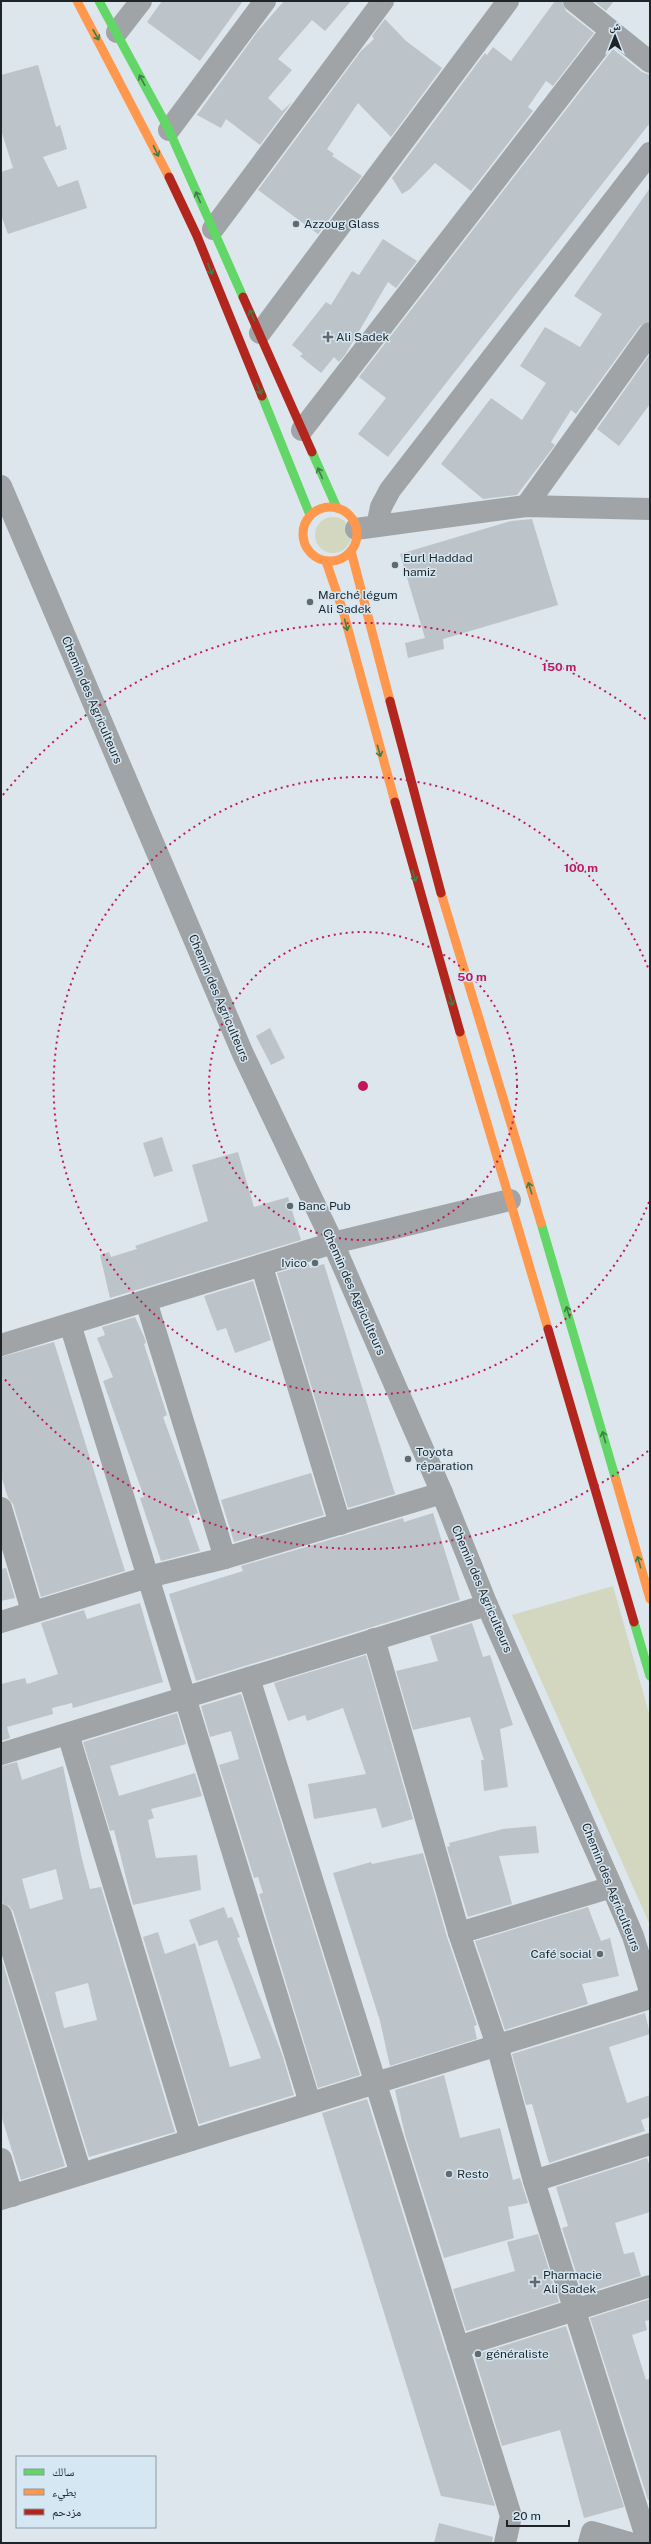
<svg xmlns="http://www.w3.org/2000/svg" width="651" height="2544" font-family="'Public Sans','Noto Naskh Arabic',sans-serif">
	<rect width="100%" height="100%" fill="#dce6ec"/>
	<!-- green -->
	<g fill="#d4d7bf">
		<circle cx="333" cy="535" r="18"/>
		<polygon points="613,1586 650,1717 650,1925 512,1615"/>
	</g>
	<!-- building -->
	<g fill="#bdc4c9" fill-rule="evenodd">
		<polygon points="162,1 243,1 200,61 147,22"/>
		<polygon points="284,1 351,1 325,31 312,20 278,59 292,70 268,98 282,111 292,102 260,145 226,119 221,128 197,115 257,32"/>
		<polygon points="555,1 562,1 566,11 594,33 553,86 546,81 528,107 533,111 471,191 435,163 410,189 402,194 392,178 485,53 487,55 493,47 511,61"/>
		<polygon points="594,1 614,1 606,11"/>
		<polygon points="385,19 406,41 442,68 391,137 358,103 327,149 334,154 332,156 362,176 318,234 258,190 361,51 374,39 372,36"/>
		<polygon points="613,49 642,72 650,75 650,123 388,457 358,434 386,398 359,377"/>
		<polygon points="38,65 56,127 60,125 67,149 43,157 58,187 78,180 87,208 8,234 1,215 1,172 13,168 1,130 1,75"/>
		<polygon points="650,188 650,321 640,326 576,414 571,410 551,442 555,445 517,495 483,499 441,464 491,398 522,420 546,383 520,366 545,327 580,347 602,314 574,296"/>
		<polygon points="383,239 417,261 396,288 388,282 345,355 339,362 334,357 321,373 300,356 303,354 292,345 326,302 331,305 352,271 359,275"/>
		<polygon points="650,354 650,404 619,446 597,429"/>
		<polygon points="532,519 558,605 443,639 444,649 408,658 405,643 425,638 400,554 511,521"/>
		<polygon points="270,1028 285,1058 271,1065 256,1036"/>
		<polygon points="162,1137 173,1171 154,1177 143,1143"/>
		<polygon points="238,1152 254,1207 288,1197 301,1240 110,1298 100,1255 109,1252 111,1257 137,1249 135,1246 208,1221 192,1165"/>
		<polygon points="309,1264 310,1268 324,1264 395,1494 348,1508 277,1273"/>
		<polygon points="253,1281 271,1340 235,1353 226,1328 217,1331 204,1296"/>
		<polygon points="135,1317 145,1339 146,1343 144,1344 167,1415 163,1417 198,1513 188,1517 200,1551 161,1561 140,1498 144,1497 103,1381 113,1377 97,1338 105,1335 102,1327"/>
		<polygon points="54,1342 125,1571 41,1597 13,1504 8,1498 1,1475 1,1357"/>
		<polygon points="311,1473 324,1515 234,1542 221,1500"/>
		<polygon points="433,1513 460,1600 196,1681 169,1594 243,1571 241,1566 403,1518 404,1522"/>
		<polygon points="6,1568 15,1598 1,1601 1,1569"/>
		<polygon points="140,1603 163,1682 73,1708 72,1703 52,1708 53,1714 7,1727 10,1738 1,1741 1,1684 25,1678 27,1684 58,1674 41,1623 84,1610 87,1619"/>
		<polygon points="472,1623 483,1657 490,1655 513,1725 500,1729 508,1787 484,1791 481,1760 484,1760 470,1717 413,1730 396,1671 438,1661 430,1636"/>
		<polygon points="366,1655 413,1819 382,1828 376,1808 314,1819 308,1784 366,1774 343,1708 307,1721 305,1715 288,1721 274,1683"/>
		<polygon points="241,1694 360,2075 318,2088 259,1894 263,1893 258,1877 254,1878 219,1765 239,1759 231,1731 210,1737 201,1706"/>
		<polygon points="177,1713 186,1744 110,1766 119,1796 195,1773 202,1796 151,1809 154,1818 148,1820 156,1858 197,1855 201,1890 133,1905 114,1830 110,1831 83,1742"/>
		<path d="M17,1762L22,1780L63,1766L82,1859L90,1889L101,1887L175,2132L89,2157L13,1911L9,1906L1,1903V1766ZM56,1869L63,1899L30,1909L22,1879ZM88,1983L97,2020L64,2028L55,1992Z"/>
		<polygon points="536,1826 539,1853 499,1856 512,1904 468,1917 447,1847 450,1846 449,1843 503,1829"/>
		<polygon points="423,1853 447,1937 477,2025 474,2026 477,2039 390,2066 380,2021 333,1873 371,1862 372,1864"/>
		<polygon points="224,1907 228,1918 232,1917 240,1937 237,1938 282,2054 294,2095 199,2124 143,1937 158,1932 165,1954 195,1943 230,2067 261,2058 217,1940 199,1946 189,1920"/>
		<polygon points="588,1907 601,1941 610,1938 619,1976 582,1984 588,2004 505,2030 475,1941"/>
		<polygon points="1,1957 65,2166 21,2180 1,2115"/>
		<polygon points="645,2013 650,2034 609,2047 627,2103 650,2095 650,2117 641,2120 645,2131 549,2163 532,2104 526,2105 512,2054"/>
		<polygon points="444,2075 460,2138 500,2128 513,2180 520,2178 528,2203 508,2207 514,2238 444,2258 405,2135 395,2090"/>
		<polygon points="367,2099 446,2351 495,2506 441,2496 322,2113"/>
		<polygon points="647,2158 650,2166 650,2212 615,2223 624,2254 634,2252 641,2276 583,2294 562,2228 568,2226 556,2187"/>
		<polygon points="538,2234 559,2302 466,2331 453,2289 515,2271 507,2242"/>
		<polygon points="650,2299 650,2320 645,2321 647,2330 632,2335 646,2380 650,2378 650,2500 648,2500 590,2318"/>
		<polygon points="566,2326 624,2507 584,2518 560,2430 502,2446 474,2355"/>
		<polygon points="439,2523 493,2537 492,2543 434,2543"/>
	</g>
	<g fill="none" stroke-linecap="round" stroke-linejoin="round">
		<!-- street -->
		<g stroke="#a0a4a6" stroke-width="22">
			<polyline points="574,1 650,62"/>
			<polyline points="117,32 141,1"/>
			<polyline points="169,130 265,1"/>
			<polyline points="213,229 383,1"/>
			<polyline points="260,333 508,1"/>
			<polyline points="302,430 611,31"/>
			<polyline points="1,486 243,1054 333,1243 442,1493 487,1605 612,1887 633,1936 650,1991"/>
			<polyline points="526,506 650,333"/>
			<polyline points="377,526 381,507 390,490 650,153"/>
			<polyline points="356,529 526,506 650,509"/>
			<polyline points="262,1267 340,1524"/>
			<polyline points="146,1301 225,1558"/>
			<polyline points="70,1324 310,2103"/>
			<polyline points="1,1345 333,1243 510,1200"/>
			<polyline points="1,1508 32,1611"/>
			<polyline points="1,1622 148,1577 225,1558 442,1493"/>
			<polyline points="374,1639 459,1933 497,2045 534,2181 648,2543"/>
			<polyline points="249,1678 511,2516 505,2543"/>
			<polyline points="68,1734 191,2140"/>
			<polyline points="1,1754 487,1605"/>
			<polyline points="1,1915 81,2174"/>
			<polyline points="459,1933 612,1887"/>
			<polyline points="1,2159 12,2196"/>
			<polyline points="534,2181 650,2144"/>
			<polyline points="1,2199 650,1998"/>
			<polyline points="458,2347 650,2286"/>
			<polyline points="589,2543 592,2532 630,2543"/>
		</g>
		<!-- fast -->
		<g stroke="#63d668" stroke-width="9">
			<polyline points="99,1 169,130 243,297"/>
			<polyline points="262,396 310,515"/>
			<polyline points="312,452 337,508"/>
			<polyline points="541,1223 616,1480"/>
			<polyline points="634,1622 650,1676"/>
		</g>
		<!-- slow -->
		<g stroke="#ff974d" stroke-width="9">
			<polyline points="77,1 169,177"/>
			<circle cx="330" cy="534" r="27"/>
			<polyline points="351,551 390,701"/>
			<polyline points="326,561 343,611 395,802"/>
			<polyline points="441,893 541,1223"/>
			<polyline points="460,1032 548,1329"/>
			<polyline points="616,1480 650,1599"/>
		</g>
		<!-- jam -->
		<g stroke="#b3261e" stroke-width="9">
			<polyline points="169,177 197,236 262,396"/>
			<polyline points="243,297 312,452"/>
			<polyline points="390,701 441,893"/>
			<polyline points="395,802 460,1032"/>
			<polyline points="548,1329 634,1622"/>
		</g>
	</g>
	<!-- one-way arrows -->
	<defs><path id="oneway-shaft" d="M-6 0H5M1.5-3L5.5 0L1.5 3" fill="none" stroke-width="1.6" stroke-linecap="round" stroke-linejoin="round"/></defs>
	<g stroke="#407e48">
		<use href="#oneway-shaft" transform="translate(96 35) rotate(61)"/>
		<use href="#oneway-shaft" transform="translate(142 80) rotate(-118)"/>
		<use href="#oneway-shaft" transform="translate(156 151) rotate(64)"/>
		<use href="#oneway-shaft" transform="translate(198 197) rotate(-114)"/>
		<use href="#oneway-shaft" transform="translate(210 269) rotate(68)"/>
		<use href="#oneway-shaft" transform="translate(252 315) rotate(-114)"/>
		<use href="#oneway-shaft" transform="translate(259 389) rotate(67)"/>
		<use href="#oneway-shaft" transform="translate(320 473) rotate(-113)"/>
		<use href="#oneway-shaft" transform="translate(346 625) rotate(76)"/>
		<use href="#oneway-shaft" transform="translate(379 751) rotate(74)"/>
		<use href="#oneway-shaft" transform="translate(414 876) rotate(74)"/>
		<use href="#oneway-shaft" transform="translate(451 1000) rotate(74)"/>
		<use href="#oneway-shaft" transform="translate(530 1188) rotate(-107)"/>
		<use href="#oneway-shaft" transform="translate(568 1312) rotate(-107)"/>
		<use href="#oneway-shaft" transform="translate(604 1437) rotate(-106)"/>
		<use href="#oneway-shaft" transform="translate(639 1562) rotate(-106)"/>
	</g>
	<!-- distance rings -->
	<g fill="none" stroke="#c2185b" stroke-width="2" stroke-dasharray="2 4">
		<circle cx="363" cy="1086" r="154"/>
		<path d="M649 1202A309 309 0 1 1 649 970"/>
		<path d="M648 1451A463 463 0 0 1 3 1377M3 795A463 463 0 0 1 648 721"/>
	</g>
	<!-- markers -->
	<g fill="#60696d" stroke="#d5e7f3" stroke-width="1.5">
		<circle cx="296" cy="224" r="4"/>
		<path d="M326 331h4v4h4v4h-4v4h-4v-4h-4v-4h4z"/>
		<circle cx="395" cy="565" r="4"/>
		<circle cx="310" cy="602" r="4"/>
		<circle cx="290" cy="1206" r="4"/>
		<circle cx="315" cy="1263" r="4"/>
		<circle cx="408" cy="1459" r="4"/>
		<circle cx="600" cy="1954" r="4"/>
		<circle cx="449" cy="2174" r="4"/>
		<path d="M533 2276h4v4h4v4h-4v4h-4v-4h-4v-4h4z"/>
		<circle cx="478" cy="2354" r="4"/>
	</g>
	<g text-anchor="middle" stroke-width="3" stroke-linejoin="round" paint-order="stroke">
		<!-- poi labels -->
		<g font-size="12" fill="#1e2529" stroke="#d5e7f3" text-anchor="start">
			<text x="304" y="228">Azzoug Glass</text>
			<text x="336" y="341">Ali Sadek</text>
			<text x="403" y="562">Eurl Haddad<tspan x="403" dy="14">hamiz</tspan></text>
			<text x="318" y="599">Marché légum<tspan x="318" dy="14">Ali Sadek</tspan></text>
			<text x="298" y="1210">Banc Pub</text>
			<text x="307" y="1267" text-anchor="end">Ivico</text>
			<text x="416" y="1456">Toyota<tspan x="416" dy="14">réparation</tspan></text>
			<text x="592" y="1958" text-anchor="end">Café social</text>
			<text x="457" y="2178">Resto</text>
			<text x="543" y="2279">Pharmacie<tspan x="543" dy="14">Ali Sadek</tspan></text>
			<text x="486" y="2358">généraliste</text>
		</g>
		<!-- street labels -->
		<g font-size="12" fill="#1e2529" stroke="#d5e7f3">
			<text transform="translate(92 700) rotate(67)" y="4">Chemin des Agriculteurs</text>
			<text transform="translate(219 998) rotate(67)" y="4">Chemin des Agriculteurs</text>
			<text transform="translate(354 1292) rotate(66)" y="4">Chemin des Agriculteurs</text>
			<text transform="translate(482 1589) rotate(67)" y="4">Chemin des Agriculteurs</text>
			<text transform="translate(611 1887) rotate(68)" y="4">Chemin des Agriculteurs</text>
		</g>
	</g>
	<circle cx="363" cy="1086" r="6" fill="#c2185b" stroke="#d5e7f3" stroke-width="2"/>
	<g font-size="12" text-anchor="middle" font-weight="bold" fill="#c2185b" stroke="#d5e7f3" stroke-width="3" stroke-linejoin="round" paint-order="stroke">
		<text x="559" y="671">150 m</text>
		<text x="581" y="872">100 m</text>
		<text x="472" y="981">50 m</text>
	</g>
	<!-- border -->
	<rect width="651" height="2544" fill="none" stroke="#1e2529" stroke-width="4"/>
	<!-- legend -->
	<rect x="16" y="2456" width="140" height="72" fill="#d5e7f3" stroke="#8c99a2"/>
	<rect x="24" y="2469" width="20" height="6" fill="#63d668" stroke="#8c99a2"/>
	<text x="52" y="2476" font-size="12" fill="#1e2529">سالك</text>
	<rect x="24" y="2489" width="20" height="6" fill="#ff974d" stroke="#8c99a2"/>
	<text x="52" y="2496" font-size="12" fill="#1e2529">بطيء</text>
	<rect x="24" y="2509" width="20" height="6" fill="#b3261e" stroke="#8c99a2"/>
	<text x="52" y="2516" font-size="12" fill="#1e2529">مزدحم</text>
	<!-- north arrow -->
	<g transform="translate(615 36)" stroke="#d5e7f3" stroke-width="3" paint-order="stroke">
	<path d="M0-3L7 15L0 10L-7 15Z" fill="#1e2529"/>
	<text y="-6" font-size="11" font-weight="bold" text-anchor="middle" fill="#1e2529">ش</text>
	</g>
	<!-- scale -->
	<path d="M507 2520v6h62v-6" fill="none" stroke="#1e2529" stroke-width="2"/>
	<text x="513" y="2520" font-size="12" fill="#1e2529" stroke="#d5e7f3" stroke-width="3" paint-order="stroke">20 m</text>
</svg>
